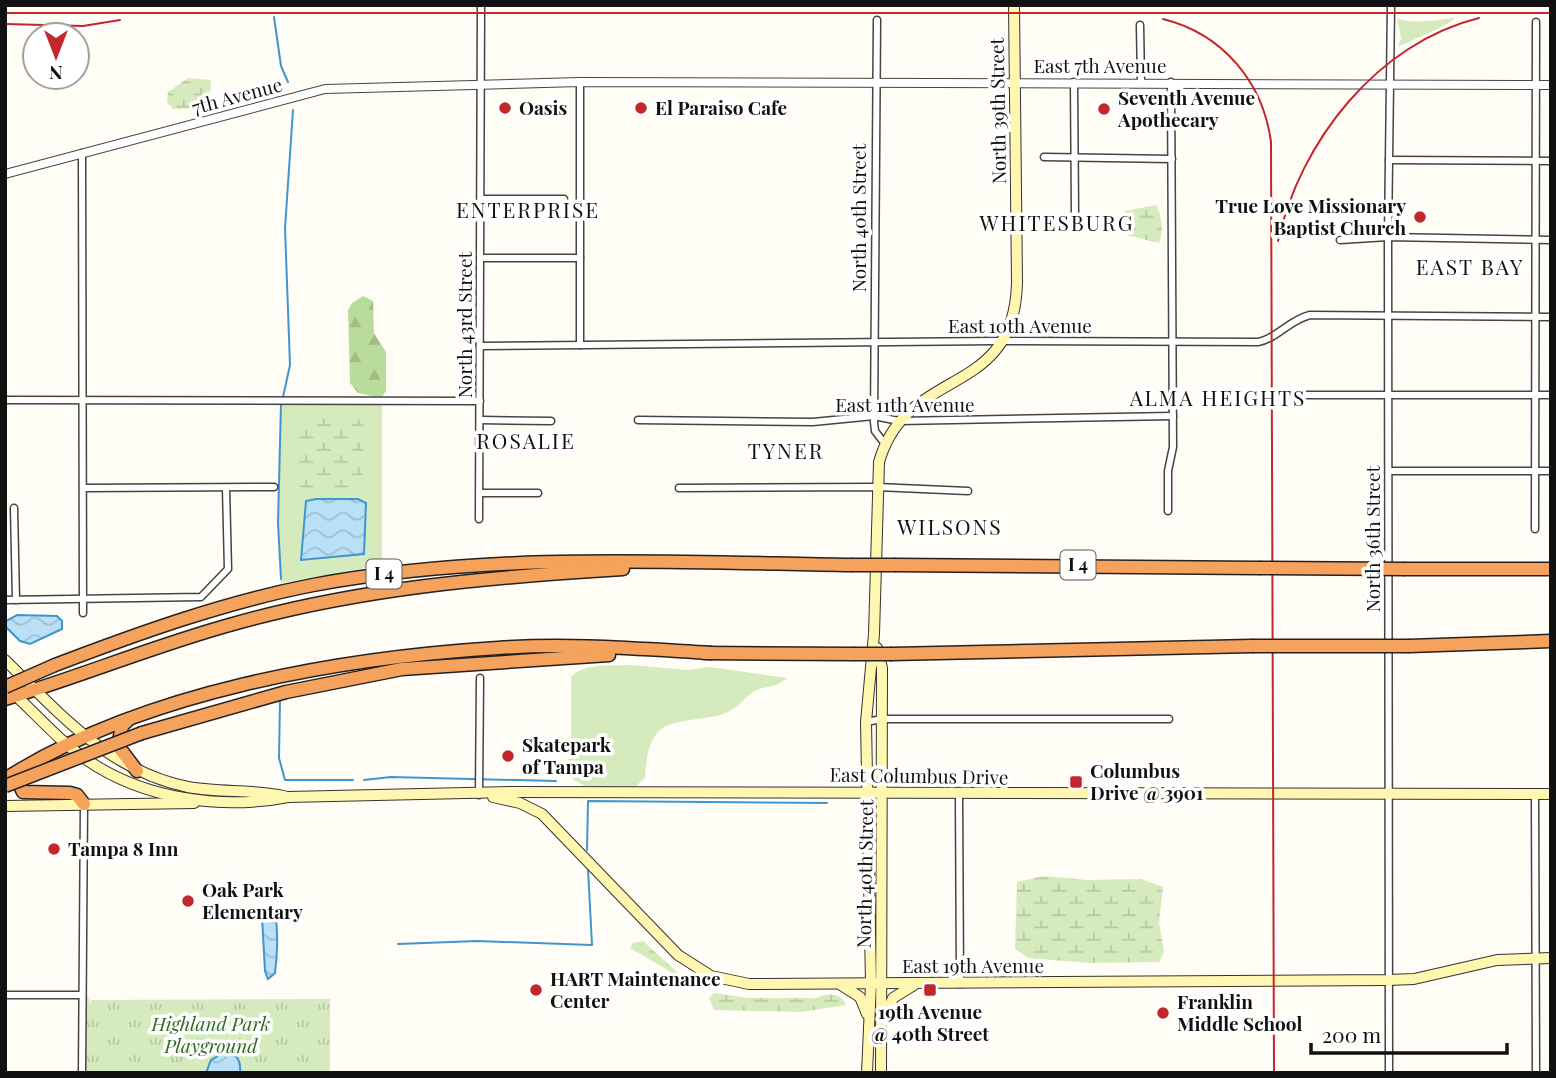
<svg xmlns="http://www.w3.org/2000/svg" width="1556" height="1078" font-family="'Playfair Display',serif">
	<defs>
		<pattern id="forest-firs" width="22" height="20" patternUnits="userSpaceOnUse" patternTransform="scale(1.75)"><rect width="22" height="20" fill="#b9dc9c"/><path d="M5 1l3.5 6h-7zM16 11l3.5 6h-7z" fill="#9ebc85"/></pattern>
		<pattern id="wetland-marsh" width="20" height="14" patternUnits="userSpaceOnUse" patternTransform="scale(1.75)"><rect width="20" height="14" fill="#d5ebbd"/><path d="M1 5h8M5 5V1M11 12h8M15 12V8" fill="none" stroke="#b6c8a1"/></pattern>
		<pattern id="park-tufts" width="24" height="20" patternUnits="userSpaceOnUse" patternTransform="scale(1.75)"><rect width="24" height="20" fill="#d5ebbd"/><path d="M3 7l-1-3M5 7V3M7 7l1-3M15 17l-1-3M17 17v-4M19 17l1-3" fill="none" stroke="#b6c8a1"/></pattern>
		<pattern id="water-waves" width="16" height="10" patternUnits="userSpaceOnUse" patternTransform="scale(1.75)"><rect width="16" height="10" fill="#b9e0f7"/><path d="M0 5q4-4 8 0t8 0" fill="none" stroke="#9ebfd3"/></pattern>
	</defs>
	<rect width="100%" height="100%" fill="#fffdf5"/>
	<!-- grass -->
	<g fill="#d5ebbd">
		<path d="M1472,15L1456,17C1449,26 1411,40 1398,47L1401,38L1397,18C1413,26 1452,18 1472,15Z"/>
		<polygon points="382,402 382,565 281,583 278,523 281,403"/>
		<path d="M632,665L687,670L710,667L787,678C774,689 770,685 757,690C741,698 740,711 716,716C669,725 649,716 645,778L636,786L589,788L574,780L567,767L571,745V677C585,662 614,666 632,665Z"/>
	</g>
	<!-- forest -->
	<polygon fill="url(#forest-firs)" points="363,296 373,301 374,333 386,352 386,391 381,398 358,393 350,383 348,310 352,303"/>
	<!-- wetland -->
	<g fill="url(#wetland-marsh)">
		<polygon points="188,78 211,80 210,104 206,108 173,109 167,102 168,92"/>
		<path d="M1156,205C1162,216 1164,232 1159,243L1127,235L1123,222L1125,211Z"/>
		<path d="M307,418C326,420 346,414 364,421L362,492L302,490L298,481L300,426Z"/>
		<polygon points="1044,876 1087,880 1141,879 1163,887 1159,922 1164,952 1159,962 1089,963 1028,958 1015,949 1017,882"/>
		<polygon points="643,941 687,981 678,982 669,971 630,948 633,943"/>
		<path d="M714,993L748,998H816C828,993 840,992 846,1005L801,1012L714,1010L709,998Z"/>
	</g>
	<!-- park -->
	<polygon fill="url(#park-tufts)" points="86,993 91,1003 91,1000 330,999 330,1073 85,1073"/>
	<!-- water -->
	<g fill="url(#water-waves)" stroke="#3f96cf" stroke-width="2">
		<polygon points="316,499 358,499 366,503 364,554 301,560 306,501"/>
		<polygon points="17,615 57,616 62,621 62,629 30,644 20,641 6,627 6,621"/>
		<path d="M275,909C278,931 278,951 275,973L268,979L265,971L262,917Z"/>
		<path d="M227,1051C238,1053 241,1063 240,1073H206L211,1060Z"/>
	</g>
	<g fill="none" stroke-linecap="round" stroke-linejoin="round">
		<!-- stream -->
		<g stroke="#3f96cf" stroke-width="2">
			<polyline points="274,17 281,66 288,82"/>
			<polyline points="283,397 290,365 285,228 293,110"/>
			<polyline points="281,579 278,523 281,403"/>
			<polyline points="280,700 279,758 285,780 353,780"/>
			<polyline points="364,780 391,777 556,781"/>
			<polyline points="587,850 588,801 827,803"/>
			<polyline points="398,944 477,941 592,945 588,869"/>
		</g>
		<!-- minor casing -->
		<g stroke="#444" stroke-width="9">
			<g id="minor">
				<polyline points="877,20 874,422 875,431 885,444"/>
				<polyline points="1140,25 1141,82"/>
				<polyline points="580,82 580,345"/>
				<polyline points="1074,82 1075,214"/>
				<polyline points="82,153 83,613"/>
				<polyline points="1044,157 1172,159"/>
				<polyline points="1389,160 1551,161"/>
				<polyline points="482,199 564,199"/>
				<polyline points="1340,240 1388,237 1551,240"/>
				<polyline points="481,258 580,258"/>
				<path d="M481,346L995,341L1258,342C1278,338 1289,320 1310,315L1551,317"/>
				<polyline points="1306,395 1551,395"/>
				<polyline points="5,400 480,401"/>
				<polyline points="480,420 551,421"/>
				<polyline points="638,420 813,422 874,416 899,421 1173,416"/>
				<polyline points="1389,471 1551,471"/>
				<polyline points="83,488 274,487"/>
				<polyline points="679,488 877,487 968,491"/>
				<polyline points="480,493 538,493"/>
				<polyline points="14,508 16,600"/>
				<polyline points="1168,511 1168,471 1173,447 1171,82"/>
				<polyline points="479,519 481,5"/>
				<polyline points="1535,529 1536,22"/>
				<polyline points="5,600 201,597 228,569 226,488"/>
				<polyline points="866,722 882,719 1169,719"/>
				<polyline points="959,794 960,984"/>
				<polyline points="479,795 480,678"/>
				<polyline points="1535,795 1536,1073"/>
				<polyline points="5,995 82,995"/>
				<polyline points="82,1073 84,804"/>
				<polyline points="1389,1073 1388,237 1391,5"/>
			</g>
		</g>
		<!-- tertiary casing -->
		<g stroke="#444" stroke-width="10">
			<polyline id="tertiary" points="5,174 325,89 580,82 1551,85"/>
		</g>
		<!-- secondary casing -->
		<g stroke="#333" stroke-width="12">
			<g id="secondary">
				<polyline points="877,648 882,668 881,1073"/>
				<path d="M5,660C59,713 109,771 188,787C220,793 252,789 284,796"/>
				<path d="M12,692C37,715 59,741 87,760C144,799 222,810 288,797L513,792L1551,794"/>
				<polyline points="493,797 520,803 542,814 678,955 711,976 749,984 1388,980 1414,979 1497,960 1551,958"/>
				<polyline points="5,806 194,803"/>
				<polyline points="841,985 860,997 867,1014"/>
				<polyline points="884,1019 893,998 914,985"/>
				<path d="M867,1073L871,983L866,722L874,634L879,462C907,364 1014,401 1017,283L1014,5"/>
			</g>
		</g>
		<!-- motorway casing -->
		<g stroke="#222" stroke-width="15">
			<g id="motorway">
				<polyline points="896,565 1259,568"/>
				<polyline points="1405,569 1551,569"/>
				<polyline points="1409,646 1551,641"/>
				<polyline points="704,653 853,654"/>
				<polyline points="892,654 1252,646"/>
				<path d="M55,665C139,633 225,602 313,585C490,552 672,562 851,565"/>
				<path d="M5,699C82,676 156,645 233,624C360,588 491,577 623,569"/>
				<polyline points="129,719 122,726 118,746 137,771"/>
				<polyline points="142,733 286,692 402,669 609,655"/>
				<polyline points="20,773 17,780 23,792 70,793 77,795 84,804"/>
				<path d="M5,779C142,692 338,658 498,648C569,643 640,649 711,653"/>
			</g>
		</g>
		<!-- minor -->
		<use href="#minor" stroke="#fff" stroke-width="6"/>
		<!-- tertiary -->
		<use href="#tertiary" stroke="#fff" stroke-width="8"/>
		<!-- secondary -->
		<use href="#secondary" stroke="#fff6b0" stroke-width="10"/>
		<!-- motorway -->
		<use href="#motorway" stroke="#f5a25d" stroke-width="12"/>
		<!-- rail -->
		<g stroke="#c4262e" stroke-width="2">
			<polyline points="5,13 1551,13"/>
			<path d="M1163,19C1223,34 1263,82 1271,142L1274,1073"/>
			<polyline points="5,24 83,26 120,20"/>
			<path d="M1278,241C1300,142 1377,43 1479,18"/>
		</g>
		<!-- motorway-bridge casing -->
		<g stroke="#222" stroke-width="15" stroke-linecap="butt">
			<g id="motorway-bridge">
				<polyline points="851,565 896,565"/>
				<polyline points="1259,568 1405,569"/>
				<polyline points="1252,646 1409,646"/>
				<polyline points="853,654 892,654"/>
				<polyline points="5,687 55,665"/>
				<polyline points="5,786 142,733"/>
			</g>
		</g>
		<!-- motorway-bridge -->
		<use href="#motorway-bridge" stroke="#f5a25d" stroke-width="12"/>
	</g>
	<!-- markers -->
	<g fill="#c4262e" stroke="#fff" stroke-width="2.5">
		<circle cx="505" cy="108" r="7"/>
		<circle cx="641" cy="108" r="7"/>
		<circle cx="1104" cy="109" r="7"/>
		<circle cx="1420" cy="217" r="7"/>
		<circle cx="508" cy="756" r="7"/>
		<rect x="1069" y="775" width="14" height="14" rx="3.5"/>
		<circle cx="54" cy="849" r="7"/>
		<circle cx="188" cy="901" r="7"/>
		<circle cx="536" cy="990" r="7"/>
		<rect x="923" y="983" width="14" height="14" rx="3.5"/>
		<circle cx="1163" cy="1013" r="7"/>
	</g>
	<g text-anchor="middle" stroke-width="7" stroke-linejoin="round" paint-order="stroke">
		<!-- shield labels -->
		<g fill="#fff" stroke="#585858" stroke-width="2">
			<rect x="1060.5" y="550.5" width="35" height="29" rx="5"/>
			<rect x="366.5" y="559.5" width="35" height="29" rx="5"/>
		</g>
		<g font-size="18" font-weight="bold" fill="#111">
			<text x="1078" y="571">I 4</text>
			<text x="384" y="580">I 4</text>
		</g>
		<!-- street labels -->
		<g font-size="19" fill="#111" stroke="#fff">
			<text x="1100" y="73">East 7th Avenue</text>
			<text transform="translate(237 96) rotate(-15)" y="7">7th Avenue</text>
			<text transform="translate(998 111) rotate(-91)" y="7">North 39th Street</text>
			<text transform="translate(859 218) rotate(-90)" y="7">North 40th Street</text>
			<text transform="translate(465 325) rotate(-90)" y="7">North 43rd Street</text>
			<text x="1020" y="333">East 10th Avenue</text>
			<text x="905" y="412">East 11th Avenue</text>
			<text transform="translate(1373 539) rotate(-90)" y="7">North 36th Street</text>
			<text transform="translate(919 776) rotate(1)" y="7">East Columbus Drive</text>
			<text transform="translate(865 874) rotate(-89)" y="7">North 40th Street</text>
			<text x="973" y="973">East 19th Avenue</text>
		</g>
		<!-- poi labels -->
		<g font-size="19" font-weight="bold" fill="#111" stroke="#fff" text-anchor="start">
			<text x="1118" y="105">Seventh Avenue<tspan x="1118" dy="22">Apothecary</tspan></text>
			<text x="519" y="115">Oasis</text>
			<text x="655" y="115">El Paraiso Cafe</text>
			<text x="1406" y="213" text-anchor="end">True Love Missionary<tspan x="1406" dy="22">Baptist Church</tspan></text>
			<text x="522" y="752">Skatepark<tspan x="522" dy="22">of Tampa</tspan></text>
			<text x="1090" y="778">Columbus<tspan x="1090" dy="22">Drive @ 3901</tspan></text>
			<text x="68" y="856">Tampa 8 Inn</text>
			<text x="202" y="897">Oak Park<tspan x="202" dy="22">Elementary</tspan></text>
			<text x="550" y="986">HART Maintenance<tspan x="550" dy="22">Center</tspan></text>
			<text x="1177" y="1009">Franklin<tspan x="1177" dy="22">Middle School</tspan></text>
			<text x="930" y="1019" text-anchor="middle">19th Avenue<tspan x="930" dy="22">@ 40th Street</tspan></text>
		</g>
		<!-- park labels -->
		<g font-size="19" font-style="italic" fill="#2f6b1f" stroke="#fff">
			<text x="211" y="1031">Highland Park<tspan x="211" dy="22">Playground</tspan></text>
		</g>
		<!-- neighbourhood labels -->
		<g font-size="21" letter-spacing="2" fill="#111" stroke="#fff">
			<text x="528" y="218">ENTERPRISE</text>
			<text x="1057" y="231">WHITESBURG</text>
			<text x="1470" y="275">EAST BAY</text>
			<text x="1218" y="406">ALMA HEIGHTS</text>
			<text x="526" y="449">ROSALIE</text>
			<text x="786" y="459">TYNER</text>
			<text x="950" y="535">WILSONS</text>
		</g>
	</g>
	<!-- border -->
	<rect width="1556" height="1078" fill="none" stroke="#111111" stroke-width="14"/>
	<!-- north arrow -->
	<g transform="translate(56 56) rotate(180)"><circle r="33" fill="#ffffff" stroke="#a0a0a0" stroke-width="2"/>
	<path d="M0-5L12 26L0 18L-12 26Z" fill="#c4262e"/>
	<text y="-10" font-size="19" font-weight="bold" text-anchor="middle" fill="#111111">N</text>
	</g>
	<!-- scale -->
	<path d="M1311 1043v10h196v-10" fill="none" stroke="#111111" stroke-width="3.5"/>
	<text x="1322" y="1043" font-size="21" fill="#111111" stroke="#ffffff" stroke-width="5" paint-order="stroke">200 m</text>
</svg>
